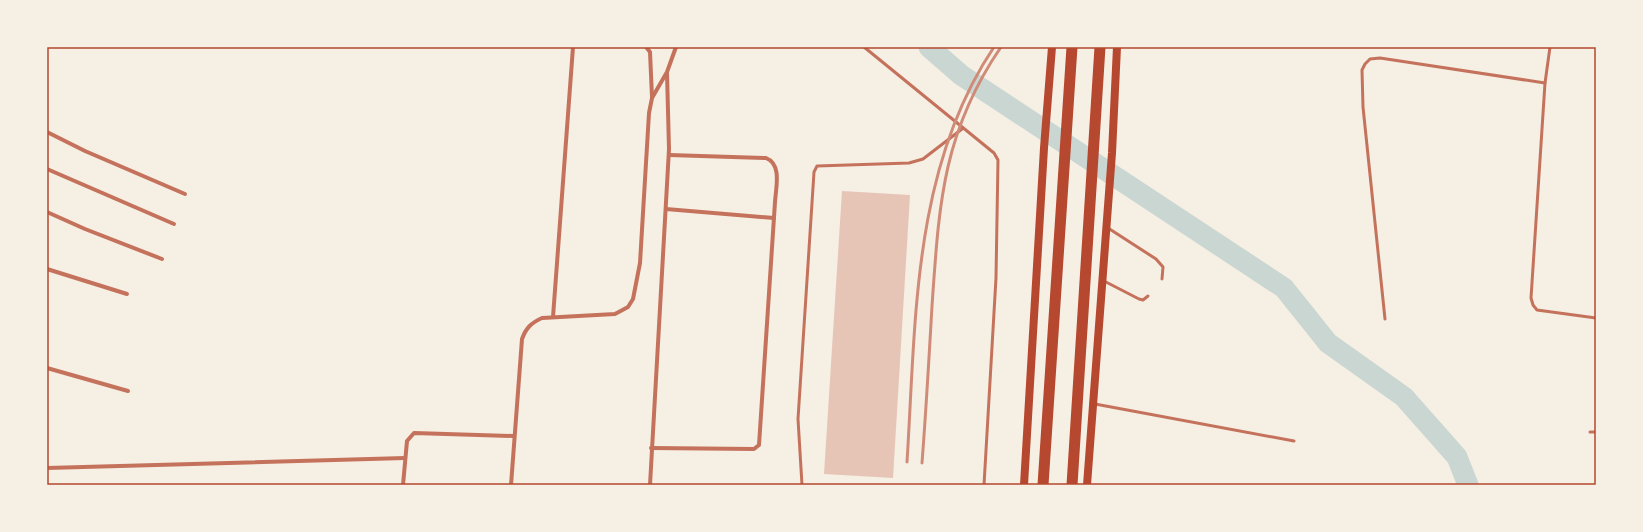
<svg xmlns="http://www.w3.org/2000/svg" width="1643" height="532" font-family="Jost,sans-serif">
	<rect width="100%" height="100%" fill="#f6efe4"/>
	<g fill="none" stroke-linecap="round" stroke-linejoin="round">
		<!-- river -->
		<polyline stroke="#c9d6d2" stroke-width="21" points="929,47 961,75 1284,288 1328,343 1404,397 1457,457 1468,485"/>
	</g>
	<!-- building -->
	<polygon fill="#e6c5b7" points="842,191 910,195 893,478 824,474"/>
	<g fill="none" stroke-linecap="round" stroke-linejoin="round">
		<!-- service -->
		<g stroke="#c5725c" stroke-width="3">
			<polyline points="864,47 994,153 998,160 996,278 984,485"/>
			<polyline points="1550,47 1545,83 1531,298 1533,305 1537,310 1596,318"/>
			<polyline points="1108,228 1156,259 1163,267 1162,279"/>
			<polyline points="1104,281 1139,299 1143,300 1148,296"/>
			<polyline points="1385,319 1363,107 1362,70 1365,64 1370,59 1380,58 1545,83"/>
			<polyline points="1095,404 1294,441"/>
			<polyline points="1590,432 1596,432"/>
			<polyline points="802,485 798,419 814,172 817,166 909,163 923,159 962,129"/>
		</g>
		<!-- minor -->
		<g stroke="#c5725c" stroke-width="4">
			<polyline points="646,47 650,52 652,97"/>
			<polyline points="47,132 85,151 185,194"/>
			<polyline points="47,169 174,224"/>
			<polyline points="666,209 774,218"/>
			<polyline points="47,212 85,229 162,259"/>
			<polyline points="47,269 127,294"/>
			<polyline points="553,317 573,47"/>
			<polyline points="47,368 128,391"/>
			<path d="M651,448L754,449L759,445L775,202C776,187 782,164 766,158L669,155"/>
			<polyline points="47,468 405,458"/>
			<polyline points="403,485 407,441 414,433 513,436"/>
			<path d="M511,485L522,339C526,328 531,323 542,318L615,314L628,307L633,299L640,263L649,113L652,98L667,72L676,47"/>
			<polyline points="650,485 669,149 667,73"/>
		</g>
		<!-- secondary -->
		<g stroke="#b5482f" stroke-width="8">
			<polyline points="1024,485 1044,148 1052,47"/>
			<polyline points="1087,485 1112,153 1117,47"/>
		</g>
		<!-- trunk -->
		<g stroke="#b5482f" stroke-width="11">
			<polyline points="1043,485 1072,47"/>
			<polyline points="1072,485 1100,47"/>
		</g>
		<!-- rail -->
		<g stroke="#cf8b77" stroke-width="3">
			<path d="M907,462C916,321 912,169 994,47"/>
			<path d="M922,463C926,411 929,359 932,306C939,206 942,133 1001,47"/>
		</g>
	</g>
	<!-- border -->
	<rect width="1643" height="532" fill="none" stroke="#f6efe4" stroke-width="96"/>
	<rect x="48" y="48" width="1547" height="436" fill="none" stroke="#b5482f" stroke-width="1.5"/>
</svg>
